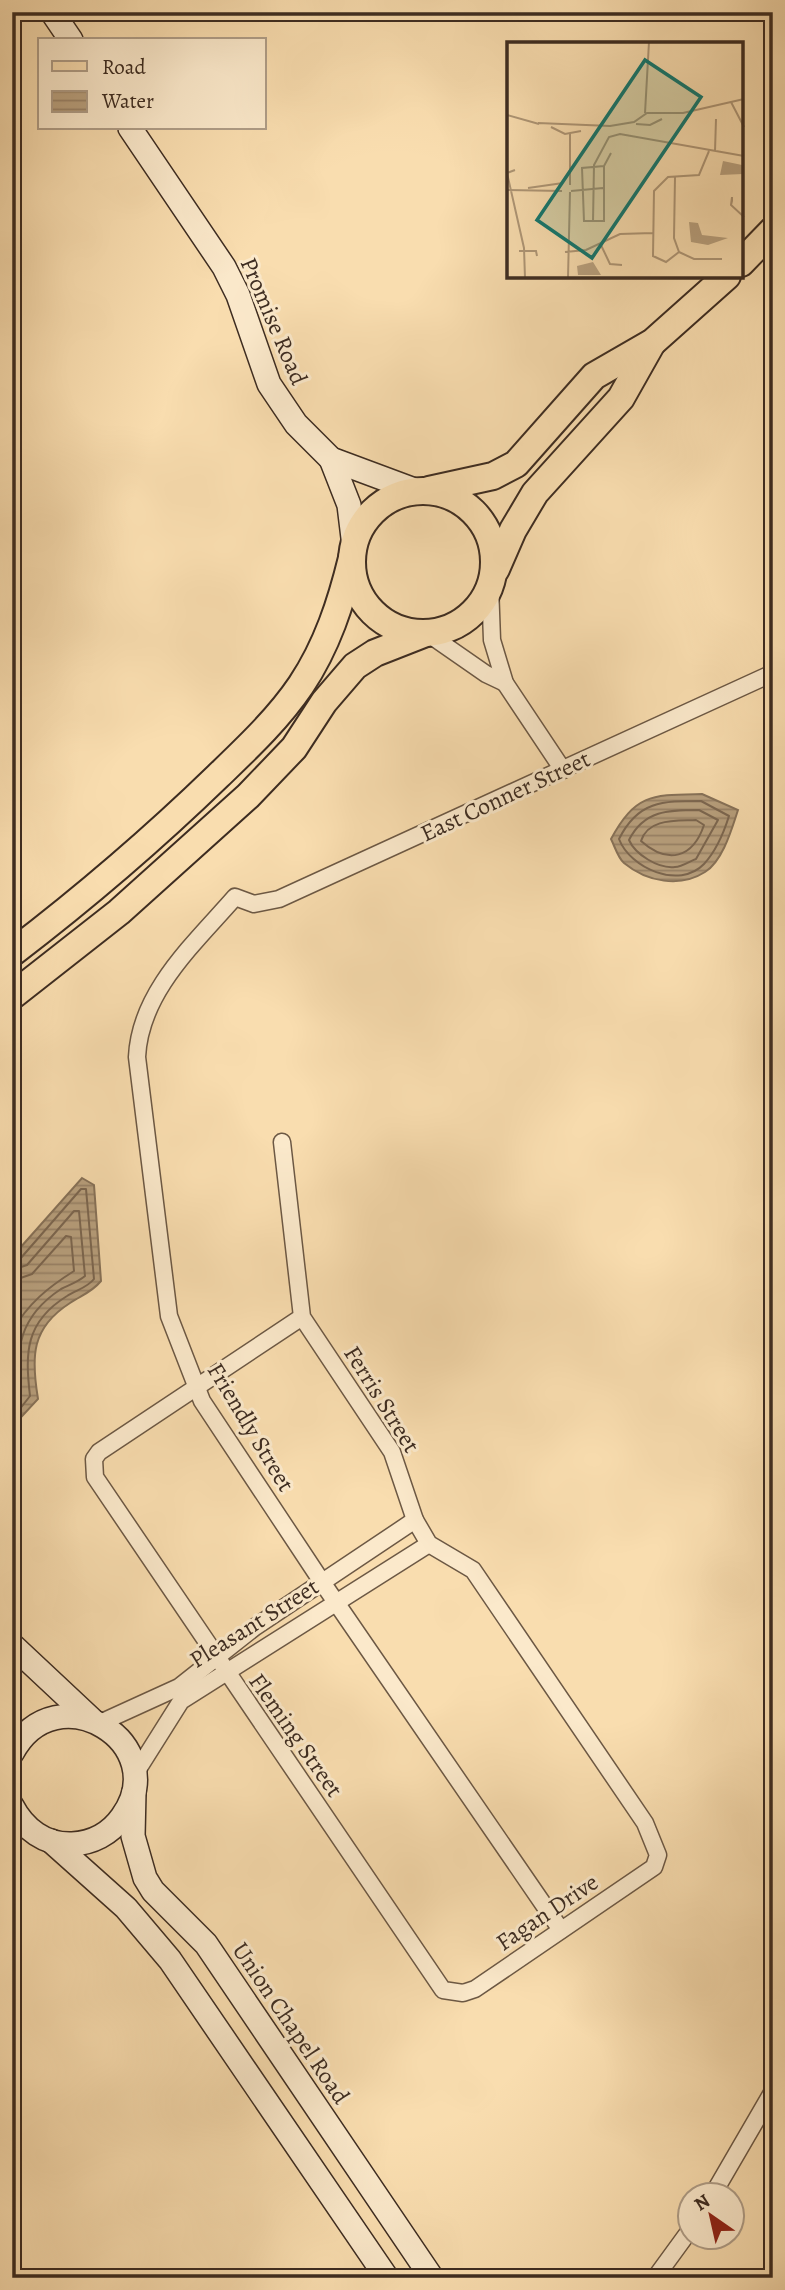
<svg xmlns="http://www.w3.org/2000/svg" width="785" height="2290" font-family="Alegreya,serif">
	<defs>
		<pattern id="water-rules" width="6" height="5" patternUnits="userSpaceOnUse" patternTransform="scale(1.75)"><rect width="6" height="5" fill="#b9a17f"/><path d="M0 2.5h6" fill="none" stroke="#988368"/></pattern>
	</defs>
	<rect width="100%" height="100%" fill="#f9ddaf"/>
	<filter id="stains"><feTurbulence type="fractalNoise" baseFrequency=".00286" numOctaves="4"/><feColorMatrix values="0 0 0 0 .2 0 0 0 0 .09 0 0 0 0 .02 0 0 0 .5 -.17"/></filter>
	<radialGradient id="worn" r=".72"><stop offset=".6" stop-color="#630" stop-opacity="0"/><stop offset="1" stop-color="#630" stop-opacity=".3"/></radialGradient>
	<!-- water -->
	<g fill="url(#water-rules)" stroke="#877259" stroke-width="2">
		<path d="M702,794L738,810C732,828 723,861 705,872C680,888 647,882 624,863C618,858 615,847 611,839C636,793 653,795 702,794Z"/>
		<path d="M82,1178L94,1185L101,1281C92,1292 82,1295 70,1303C31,1328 31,1357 38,1399L12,1427V1257Z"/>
	</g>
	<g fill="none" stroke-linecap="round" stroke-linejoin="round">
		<!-- shore -->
		<g stroke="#7b6650" stroke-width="2">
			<path d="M701,801L729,816C724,832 716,851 704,864C679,890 630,868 619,839C638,801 662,801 701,801Z"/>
			<path d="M699,810L718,820L696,859C690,861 682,867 675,867C658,869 635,854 629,840C644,810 669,810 699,810Z"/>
			<path d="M696,820L704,825C693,858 668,865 641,841C648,818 677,821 696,820Z"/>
			<path d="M12,1261L20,1259L81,1189H86L94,1279C87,1288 76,1290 67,1296C25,1322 25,1353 30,1396L12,1419"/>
			<path d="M12,1270L27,1265L74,1211H79L85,1276C78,1282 69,1285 61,1289C20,1316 14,1349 21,1394L12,1405"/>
			<path d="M12,1281L32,1274L66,1236L71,1237L74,1271C47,1288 29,1303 12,1331"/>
		</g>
		<!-- street casing -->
		<g stroke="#6c5844" stroke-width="19">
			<g id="street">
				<polyline points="490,585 492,640 505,683 563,770"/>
				<polyline points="427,633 486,674 505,683"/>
				<polyline points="282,1142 302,1317 392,1452 415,1520 429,1544 473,1570 645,1823 658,1855 654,1867 475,1989 463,1993 443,1990 95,1477 94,1459 99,1452 302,1317"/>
				<polyline points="100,1723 179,1687 255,1627 415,1520"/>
				<polyline points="135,1774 181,1701 429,1544"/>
				<path d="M561,1930L322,1582L202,1401L169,1316L137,1057C140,992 194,944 235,897L254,904L279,899L773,673"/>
				<polyline points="712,2196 773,2091"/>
				<polyline points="655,2278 690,2230"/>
			</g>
		</g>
		<!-- secondary casing -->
		<g stroke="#3d2c21" stroke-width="26">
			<g id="secondary">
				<polyline points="52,12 71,40"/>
				<polyline points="130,128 224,267 238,295 269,384 296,424 331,459 417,491"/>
				<polyline points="331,459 349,505 354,546"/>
				<polyline points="12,1645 91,1719"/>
				<path d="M12,1753C56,1670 175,1744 122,1817C110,1834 92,1843 72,1844C45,1845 24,1829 12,1806"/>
				<polyline points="134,1792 133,1836 145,1878 153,1891 206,1944 432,2278"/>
				<polyline points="51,1841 126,1908 170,1960 387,2278"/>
			</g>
		</g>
		<!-- primary casing -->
		<g stroke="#3d2c21" stroke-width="30">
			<g id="primary">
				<polyline points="741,263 773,230"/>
				<polyline points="429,490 493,476 516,464 594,376 653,342 727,276"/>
				<circle cx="423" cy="562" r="71"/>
				<polyline points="496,569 513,530 535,493 621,398 652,343"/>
				<path d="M12,953C84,898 153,839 218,776C247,748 278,719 301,685C327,646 341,603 352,558"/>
				<polyline points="12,996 119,912 248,796 294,748 324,702 355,666 375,653 426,633"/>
			</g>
		</g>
		<!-- street -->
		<use href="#street" stroke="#fbe9cb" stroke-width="16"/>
		<!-- secondary -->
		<use href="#secondary" stroke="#fbe9cb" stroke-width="23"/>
		<!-- primary -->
		<use href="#primary" stroke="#f9ddaf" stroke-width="26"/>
	</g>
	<g text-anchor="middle" stroke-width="6" stroke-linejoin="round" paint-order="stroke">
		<!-- street labels -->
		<g font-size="24" fill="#3d2c21" stroke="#fbe9cb">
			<text transform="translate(274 321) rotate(67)" y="8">Promise Road</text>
			<text transform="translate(505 796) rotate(-25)" y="8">East Conner Street</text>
			<text transform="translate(382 1399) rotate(58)" y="8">Ferris Street</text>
			<text transform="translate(251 1427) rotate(59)" y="8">Friendly Street</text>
			<text transform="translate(254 1623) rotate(-32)" y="8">Pleasant Street</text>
			<text transform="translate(296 1735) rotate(55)" y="8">Fleming Street</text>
			<text transform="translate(547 1912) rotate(-34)" y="8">Fagan Drive</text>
			<text transform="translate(291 2023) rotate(56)" y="8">Union Chapel Road</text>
		</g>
	</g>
	<!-- overview -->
	<g transform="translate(507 42)">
		<rect width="236" height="236" fill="#f9ddaf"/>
		<path d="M216,119L235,123L236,132L213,133ZM182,180L191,181L195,193L221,196L201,203L184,200ZM86,220L94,233H71L70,224Z" fill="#b9a17f"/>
		<path fill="none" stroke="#ae9676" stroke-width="2" d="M224,60L237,85M138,71L142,0M0,73L32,82M31,81L103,84L127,80L140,71H176L237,57M129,82L143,83L155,77M44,85L58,92L74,89M63,91V143M208,109L209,77M97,124L75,126L77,179H97V124L104,111M8,128L0,131L17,206L18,236M168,135L167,196L172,210M21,146L56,141M0,148L55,149M64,149L96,146M224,163L225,155V159L224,163L237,175M86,180L87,123L102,95L113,92L237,114M93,201L103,222L115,223M12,209H29L30,214M58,210L79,208L113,192L146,191M172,210L159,220L146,214L147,149L161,135L192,133L202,109M172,210L187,217H215M61,236L63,150"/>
		<path fill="#0f766e" fill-opacity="0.15" stroke="#0f766e" stroke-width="3.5" d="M138,18L194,55L85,216L30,178Z"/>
		<rect width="236" height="236" fill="none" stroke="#3d2c21" stroke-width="3.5"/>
	</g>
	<!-- margin -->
	<rect width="785" height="2290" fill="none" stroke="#f9ddaf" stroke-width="42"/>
	<rect x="14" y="14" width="757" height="2262" fill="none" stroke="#3d2c21" stroke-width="3.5"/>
	<rect x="21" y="21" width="743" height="2248" fill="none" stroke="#3d2c21" stroke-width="2"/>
	<!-- legend -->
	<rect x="38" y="38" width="228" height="91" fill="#fbe9cb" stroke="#af9d87" stroke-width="2"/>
	<rect x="52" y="61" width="35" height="10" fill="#f9ddaf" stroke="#af9d87" stroke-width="2"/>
	<text x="102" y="74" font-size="21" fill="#3d2c21">Road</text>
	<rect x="52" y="91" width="35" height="21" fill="url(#water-rules)" stroke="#af9d87" stroke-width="2"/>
	<text x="102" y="108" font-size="21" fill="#3d2c21">Water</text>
	<!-- north arrow -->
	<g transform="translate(711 2216) rotate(326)"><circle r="33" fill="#fbe9cb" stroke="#af9d87" stroke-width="2"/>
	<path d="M0-5L12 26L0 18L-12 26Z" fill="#8f2418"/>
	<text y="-10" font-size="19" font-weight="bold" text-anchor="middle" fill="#3d2c21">N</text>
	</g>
	<rect width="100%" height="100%" filter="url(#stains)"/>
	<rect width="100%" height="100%" fill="url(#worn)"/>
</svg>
